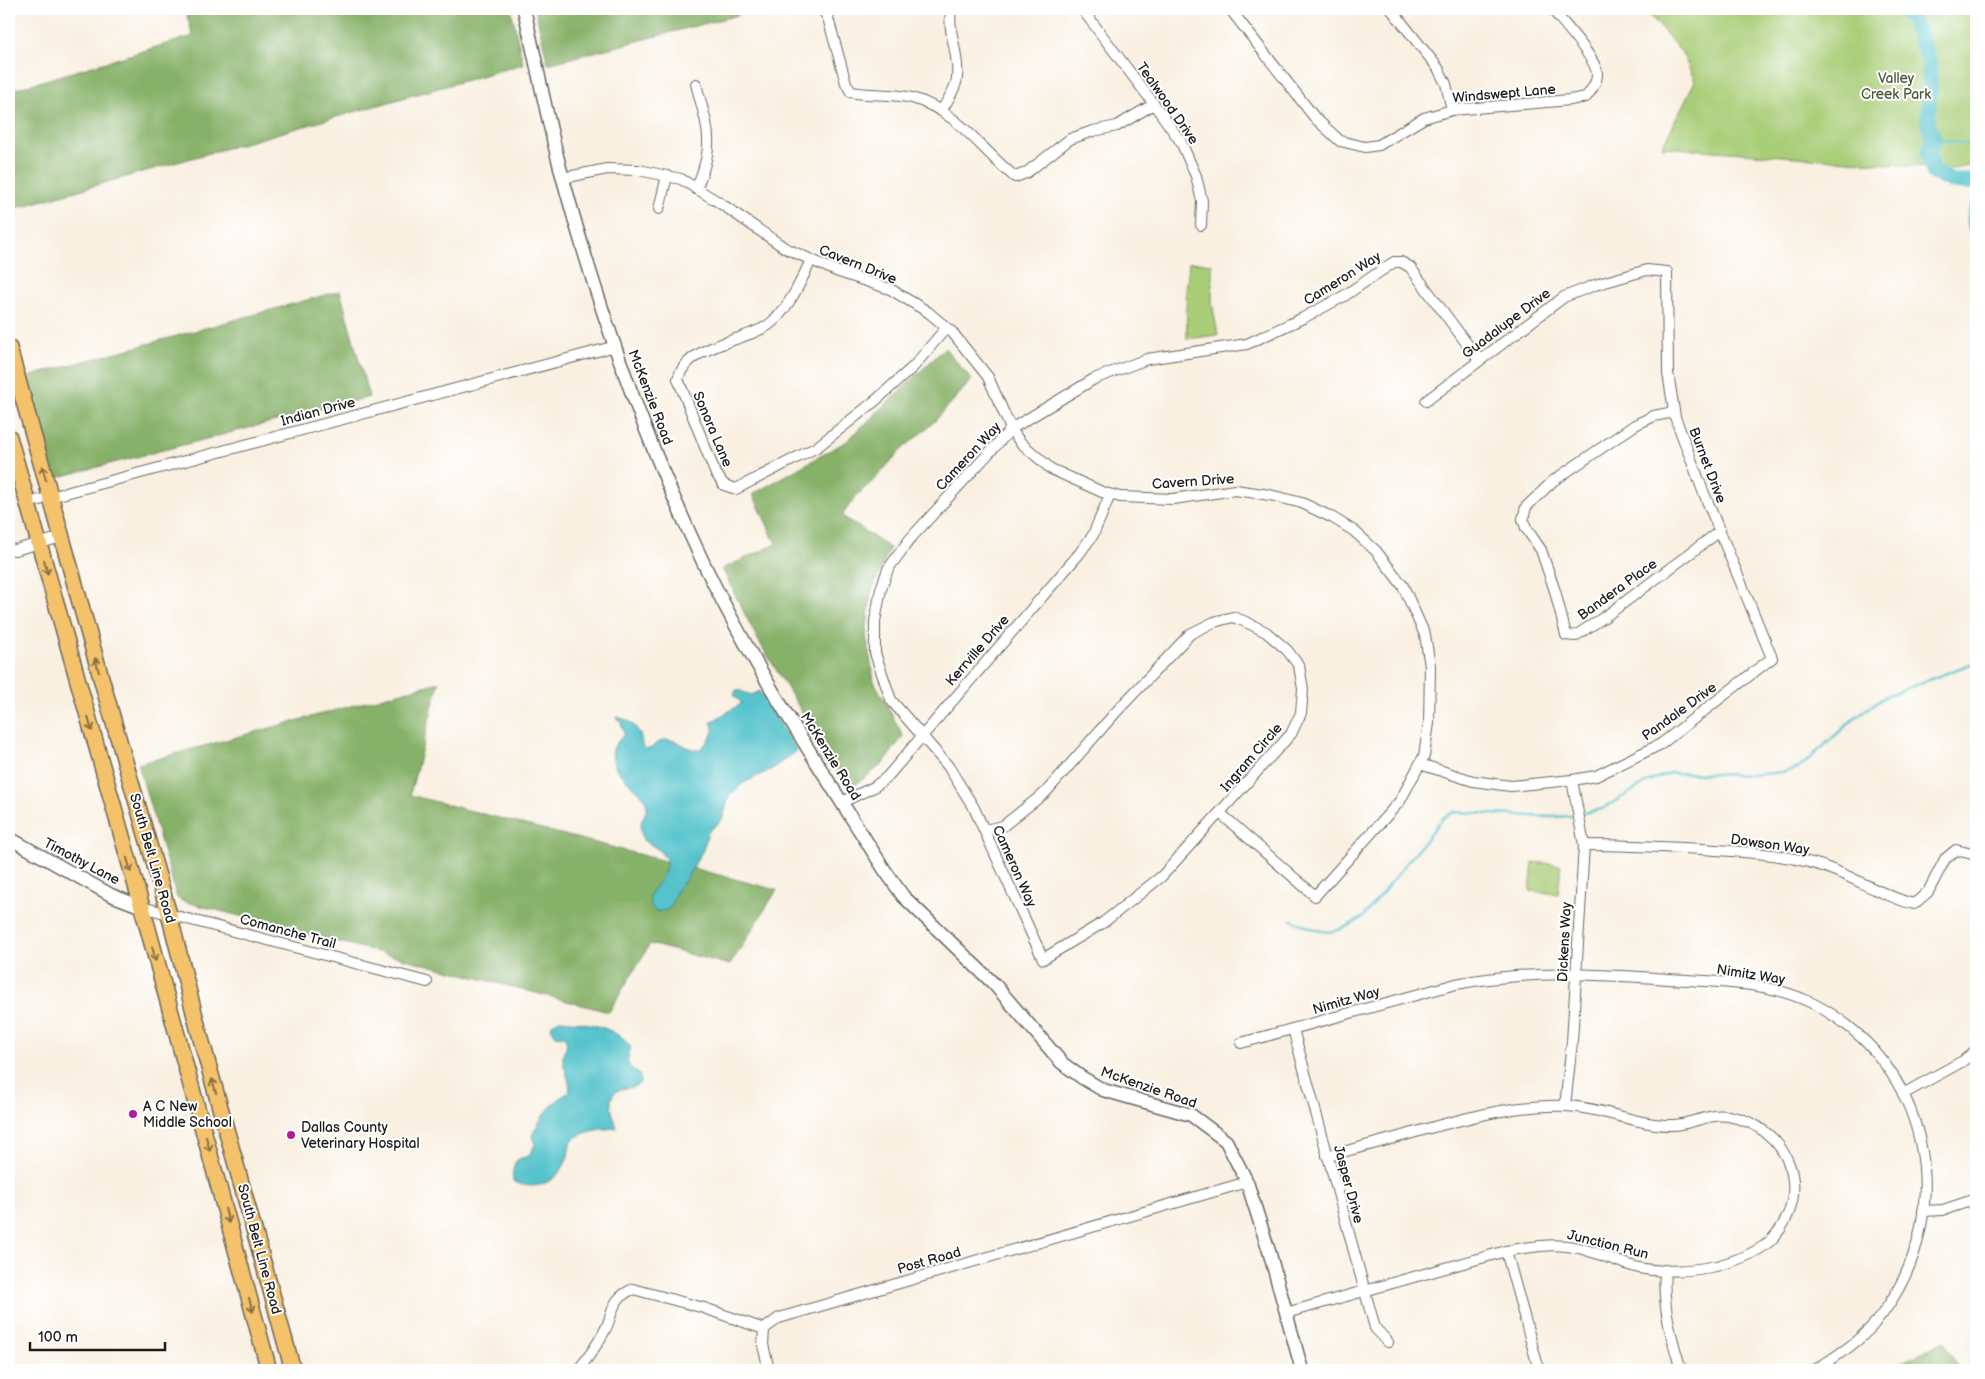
<svg xmlns="http://www.w3.org/2000/svg" width="1985" height="1379" font-family="'Balsamiq Sans',sans-serif">
	<rect width="100%" height="100%" fill="#fff"/>
	<filter id="ink" filterUnits="userSpaceOnUse"><feTurbulence type="fractalNoise" baseFrequency=".02" numOctaves="2"/><feDisplacementMap in="SourceGraphic" scale="10" xChannelSelector="R" yChannelSelector="G"/><feConvolveMatrix kernelMatrix="1 2 1 2 8 2 1 2 1" color-interpolation-filters="sRGB"/></filter>
	<filter id="wash" filterUnits="userSpaceOnUse"><feTurbulence type="fractalNoise" baseFrequency=".0096" numOctaves="4" result="noise"/><feDisplacementMap in="SourceGraphic" scale="20" xChannelSelector="R" yChannelSelector="G"/><feGaussianBlur stdDeviation="1.12" result="paint"/><feColorMatrix in="noise" values="0 0 0 0 0 0 0 0 0 0 0 0 0 0 0 0 0 1.4 0 .05"/><feComposite in="paint" operator="in"/></filter>
	<g filter="url(#wash)">
		<rect width="100%" height="100%" fill="#f9f0e1"/>
		<!-- green -->
		<g fill="#a9ce78" stroke="#62754a">
			<polygon points="1645,9 1976,9 1976,164 1955,169 1662,147 1695,81 1682,53"/>
			<polygon points="1189,262 1212,264 1212,303 1218,335 1187,339 1186,291"/>
			<polygon points="1533,862 1561,865 1558,894 1530,891"/>
		</g>
		<!-- forest -->
		<g fill="#86b168" stroke="#516642">
			<polygon points="185,9 511,9 523,64 9,210 9,91 193,36"/>
			<polygon points="535,9 736,9 738,15 548,64"/>
			<polygon points="340,291 369,397 55,478 27,377"/>
			<polygon points="945,348 972,380 932,424 901,450 874,480 857,495 843,514 844,517 890,548 871,592 866,635 874,681 903,736 883,764 856,784 844,781 758,640 722,569 776,544 753,494 847,441"/>
			<polygon points="439,682 410,795 777,890 730,965 650,944 609,1012 182,901 177,898 138,764"/>
			<polygon points="1944,1341 1959,1370 1888,1370"/>
		</g>
		<!-- water -->
		<g fill="#55c3cc" stroke="#387074">
			<path d="M736,690C747,691 749,699 759,691L797,751L772,769L742,784L729,797L722,820L708,832L703,850L685,881L677,889L671,907C663,912 658,914 651,907C645,893 658,885 663,875C666,870 666,864 666,859L658,849L643,840C642,835 640,830 641,824C642,817 649,810 646,802C639,785 607,773 613,750C614,744 621,739 624,734L621,723L616,717C629,719 636,725 641,737C642,742 641,745 644,749H650C673,726 685,754 700,749C706,746 711,736 714,730L711,722L741,704V702L734,696Z"/>
			<path d="M560,1020C584,1022 617,1026 631,1048C626,1060 625,1067 639,1073L641,1082C635,1088 633,1087 626,1088C601,1093 614,1114 617,1128C603,1129 582,1130 572,1141C569,1145 569,1154 567,1159C558,1182 535,1193 513,1181C512,1176 513,1164 517,1160C520,1158 527,1157 530,1155L535,1144L532,1136C539,1119 553,1101 569,1092C572,1081 563,1070 563,1058C563,1049 571,1043 563,1036L555,1035L551,1027L552,1024Z"/>
		</g>
		<g fill="none" stroke-linecap="round" stroke-linejoin="round">
			<!-- stream -->
			<g stroke="#55c3cc" stroke-width="2.5">
				<polyline points="1934,139 1976,145"/>
				<path d="M1976,198C1964,212 1966,229 1976,244"/>
				<polyline points="1583,813 1602,809 1651,780 1670,773 1751,775 1783,772 1799,768 1857,716 1886,696 1976,662"/>
				<path d="M1292,920C1324,934 1332,938 1363,917L1444,817L1454,812L1550,817L1571,816"/>
			</g>
			<!-- river -->
			<polyline stroke="#55c3cc" stroke-width="16" points="1904,9 1912,20 1929,61 1930,84 1928,124 1934,139 1928,154 1934,173 1952,181 1976,182"/>
		</g>
	</g>
	<g filter="url(#ink)">
		<g fill="none" stroke-linecap="round" stroke-linejoin="round">
			<!-- minor casing -->
			<g stroke="#696661" stroke-width="12">
				<g id="minor">
					<path d="M822,9L828,18L846,83L851,92C871,96 892,93 912,98C958,111 980,149 1015,177L1026,173L1070,139L1093,131L1117,126L1154,104"/>
					<polyline points="1082,9 1154,104 1181,142 1196,176 1202,201 1201,225"/>
					<path d="M1230,9L1315,118L1340,141L1365,147L1379,145L1424,118L1452,110L1570,100L1586,97C1591,91 1598,82 1597,73C1595,57 1563,23 1552,9"/>
					<polyline points="1391,9 1438,68 1446,84 1452,110"/>
					<path d="M942,110C947,101 956,89 957,78C960,55 947,33 951,9"/>
					<polyline points="563,178 607,169 639,170 681,179 720,203 785,248 836,271 890,289 928,312 952,332 988,377 1011,429 1020,442 1051,469 1102,492 1120,497 1173,499 1235,490 1270,495 1302,503 1333,518 1354,531 1376,551 1403,586 1425,635 1430,666 1429,723 1424,756 1400,801 1315,896 1220,813"/>
					<path d="M696,189C716,143 708,130 696,84"/>
					<polyline points="659,209 667,176"/>
					<path d="M811,260C801,281 787,313 767,326C741,342 686,346 678,379L715,472L724,485L736,489L817,447L875,401L914,366L946,328"/>
					<polyline points="1674,412 1654,416 1635,425 1553,481 1526,507 1523,519 1526,528 1541,550 1555,591 1566,635 1575,636 1606,616 1720,531"/>
					<polyline points="28,503 616,346"/>
					<polyline points="9,549 15,550 62,537"/>
					<polyline points="1420,764 1473,781 1511,786 1572,780 1596,776 1661,744 1772,658 1703,491 1675,417 1668,373 1667,272 1647,270 1595,285 1564,297 1426,401"/>
					<polyline points="842,802 874,787 887,777 1079,554 1093,535 1110,495"/>
					<polyline points="984,830 1003,826 1046,792 1116,712 1190,634 1214,622 1233,617 1246,622 1266,632 1287,650 1299,666 1303,689 1301,713 1291,734 1162,876 1104,922 1043,959 974,808 948,766 891,700 875,653 875,621 881,589 888,569 910,539 1011,429 1094,379 1147,359 1247,344 1303,318 1344,296 1394,262 1401,262 1410,267 1479,360"/>
					<path d="M1584,845C1623,845 1663,847 1702,849C1741,852 1781,853 1819,865C1852,875 1881,896 1914,904L1928,892L1945,859L1956,850L1976,855"/>
					<polyline points="142,907 427,982"/>
					<polyline points="1293,1029 1375,1328 1388,1342"/>
					<path d="M1241,1043L1456,984C1528,970 1595,974 1668,979C1716,982 1768,981 1812,1003C1929,1062 1959,1209 1883,1313C1865,1338 1840,1354 1815,1370"/>
					<polyline points="1903,1094 1963,1061 1976,1050"/>
					<polyline points="1565,1106 1572,1042 1584,845 1572,780"/>
					<polyline points="1923,1211 1943,1210 1976,1199"/>
					<polyline points="1506,1251 1539,1370"/>
					<path d="M1665,1270C1662,1305 1671,1336 1681,1370"/>
					<path d="M1286,1313L1506,1251C1529,1247 1551,1243 1574,1247C1595,1251 1615,1261 1635,1267C1657,1273 1694,1271 1716,1266C1735,1261 1759,1253 1773,1238C1815,1192 1788,1126 1728,1116C1710,1113 1692,1124 1674,1125C1637,1126 1602,1107 1565,1106C1519,1104 1474,1116 1430,1128C1396,1138 1362,1147 1327,1156"/>
					<polyline points="764,1329 763,1345 769,1370"/>
					<path d="M578,1370C588,1358 597,1345 604,1332C615,1312 609,1300 633,1289L704,1308L764,1329L779,1318L1247,1182"/>
				</g>
			</g>
			<!-- tertiary casing -->
			<g stroke="#696661" stroke-width="15">
				<g id="tertiary">
					<path d="M524,9C537,66 548,123 563,179C596,300 638,420 690,534C743,652 815,760 884,869L903,896L995,985L1062,1063L1081,1077L1103,1090L1191,1115L1226,1141L1247,1182L1269,1251L1302,1370"/>
					<polyline points="9,838 111,895 142,907"/>
				</g>
			</g>
			<!-- primary casing -->
			<g stroke="#696661" stroke-width="18">
				<g id="primary">
					<polyline points="9,348 107,699 169,914 198,1028 293,1370"/>
					<polyline points="9,437 142,907 269,1370"/>
				</g>
			</g>
			<!-- minor -->
			<use href="#minor" stroke="#fff" stroke-width="10"/>
			<!-- tertiary -->
			<use href="#tertiary" stroke="#fff" stroke-width="12"/>
			<!-- primary -->
			<use href="#primary" stroke="#f3c26a" stroke-width="15"/>
		</g>
		<!-- one-way arrows -->
		<defs><path id="oneway-shaft" d="M-6 0H5M1.5-3L5.5 0L1.5 3" fill="none" stroke-width="1.6" stroke-linecap="round" stroke-linejoin="round" transform="scale(1.25)"/></defs>
		<g stroke="#886f43">
			<use href="#oneway-shaft" transform="translate(44 473) rotate(-105)"/>
			<use href="#oneway-shaft" transform="translate(46 567) rotate(75)"/>
			<use href="#oneway-shaft" transform="translate(97 665) rotate(-105)"/>
			<use href="#oneway-shaft" transform="translate(90 724) rotate(75)"/>
			<use href="#oneway-shaft" transform="translate(129 865) rotate(74)"/>
			<use href="#oneway-shaft" transform="translate(154 954) rotate(76)"/>
			<use href="#oneway-shaft" transform="translate(214 1086) rotate(-106)"/>
			<use href="#oneway-shaft" transform="translate(208 1144) rotate(74)"/>
			<use href="#oneway-shaft" transform="translate(227 1216) rotate(75)"/>
			<use href="#oneway-shaft" transform="translate(251 1305) rotate(74)"/>
		</g>
	</g>
	<!-- markers -->
	<g fill="#b5179e" stroke="#fff" stroke-width="2">
		<circle cx="133" cy="1114" r="5"/>
		<circle cx="291" cy="1135" r="5"/>
	</g>
	<g text-anchor="middle" stroke-width="4" stroke-linejoin="round" paint-order="stroke">
		<!-- park labels -->
		<g font-size="14" fill="#4d5a3c" stroke="#fff">
			<text x="1896" y="83">Valley<tspan x="1896" dy="16">Creek Park</tspan></text>
		</g>
		<!-- street labels -->
		<g font-size="14" fill="#1c1c1c" stroke="#fff">
			<text transform="translate(1504 93) rotate(-5)" y="5">Windswept Lane</text>
			<text transform="translate(1168 103) rotate(55)" y="5">Tealwood Drive</text>
			<text transform="translate(858 264) rotate(22)" y="5">Cavern Drive</text>
			<text transform="translate(1342 278) rotate(-32)" y="5">Cameron Way</text>
			<text transform="translate(1506 323) rotate(-37)" y="5">Guadalupe Drive</text>
			<text transform="translate(651 397) rotate(69)" y="5">McKenzie Road</text>
			<text transform="translate(318 411) rotate(-15)" y="5">Indian Drive</text>
			<text transform="translate(713 429) rotate(67)" y="5">Sonora Lane</text>
			<text transform="translate(968 456) rotate(-47)" y="5">Cameron Way</text>
			<text transform="translate(1708 465) rotate(69)" y="5">Burnet Drive</text>
			<text transform="translate(1193 481) rotate(-4)" y="5">Cavern Drive</text>
			<text transform="translate(1617 589) rotate(-36)" y="5">Bandera Place</text>
			<text transform="translate(977 650) rotate(-49)" y="5">Kerrville Drive</text>
			<text transform="translate(1679 711) rotate(-36)" y="5">Pandale Drive</text>
			<text transform="translate(831 756) rotate(58)" y="5">McKenzie Road</text>
			<text transform="translate(1251 757) rotate(-49)" y="5">Ingram Circle</text>
			<text transform="translate(1770 844) rotate(8)" y="5">Dowson Way</text>
			<text transform="translate(153 858) rotate(74)" y="5">South Belt Line Road</text>
			<text transform="translate(82 861) rotate(28)" y="5">Timothy Lane</text>
			<text transform="translate(1015 866) rotate(66)" y="5">Cameron Way</text>
			<text transform="translate(288 931) rotate(15)" y="5">Comanche Trail</text>
			<text transform="translate(1564 942) rotate(-87)" y="5">Dickens Way</text>
			<text transform="translate(1751 974) rotate(9)" y="5">Nimitz Way</text>
			<text transform="translate(1346 1000) rotate(-16)" y="5">Nimitz Way</text>
			<text transform="translate(1149 1087) rotate(19)" y="5">McKenzie Road</text>
			<text transform="translate(1349 1184) rotate(75)" y="5">Jasper Drive</text>
			<text transform="translate(1608 1244) rotate(14)" y="5">Junction Run</text>
			<text transform="translate(260 1249) rotate(75)" y="5">South Belt Line Road</text>
			<text transform="translate(929 1260) rotate(-16)" y="5">Post Road</text>
		</g>
		<!-- poi labels -->
		<g font-size="14" fill="#1c1c1c" stroke="#fff" text-anchor="start">
			<text x="143" y="1111">A C New<tspan x="143" dy="16">Middle School</tspan></text>
			<text x="301" y="1132">Dallas County<tspan x="301" dy="16">Veterinary Hospital</tspan></text>
		</g>
	</g>
	<!-- margin -->
	<rect width="1985" height="1379" fill="none" stroke="#fff" stroke-width="30"/>
	<!-- scale -->
	<path d="M30 1342v8h135v-8" fill="none" stroke="#1c1c1c" stroke-width="2.5"/>
	<text x="38" y="1342" font-size="15" fill="#1c1c1c" stroke="#ffffff" stroke-width="4" paint-order="stroke">100 m</text>
</svg>
